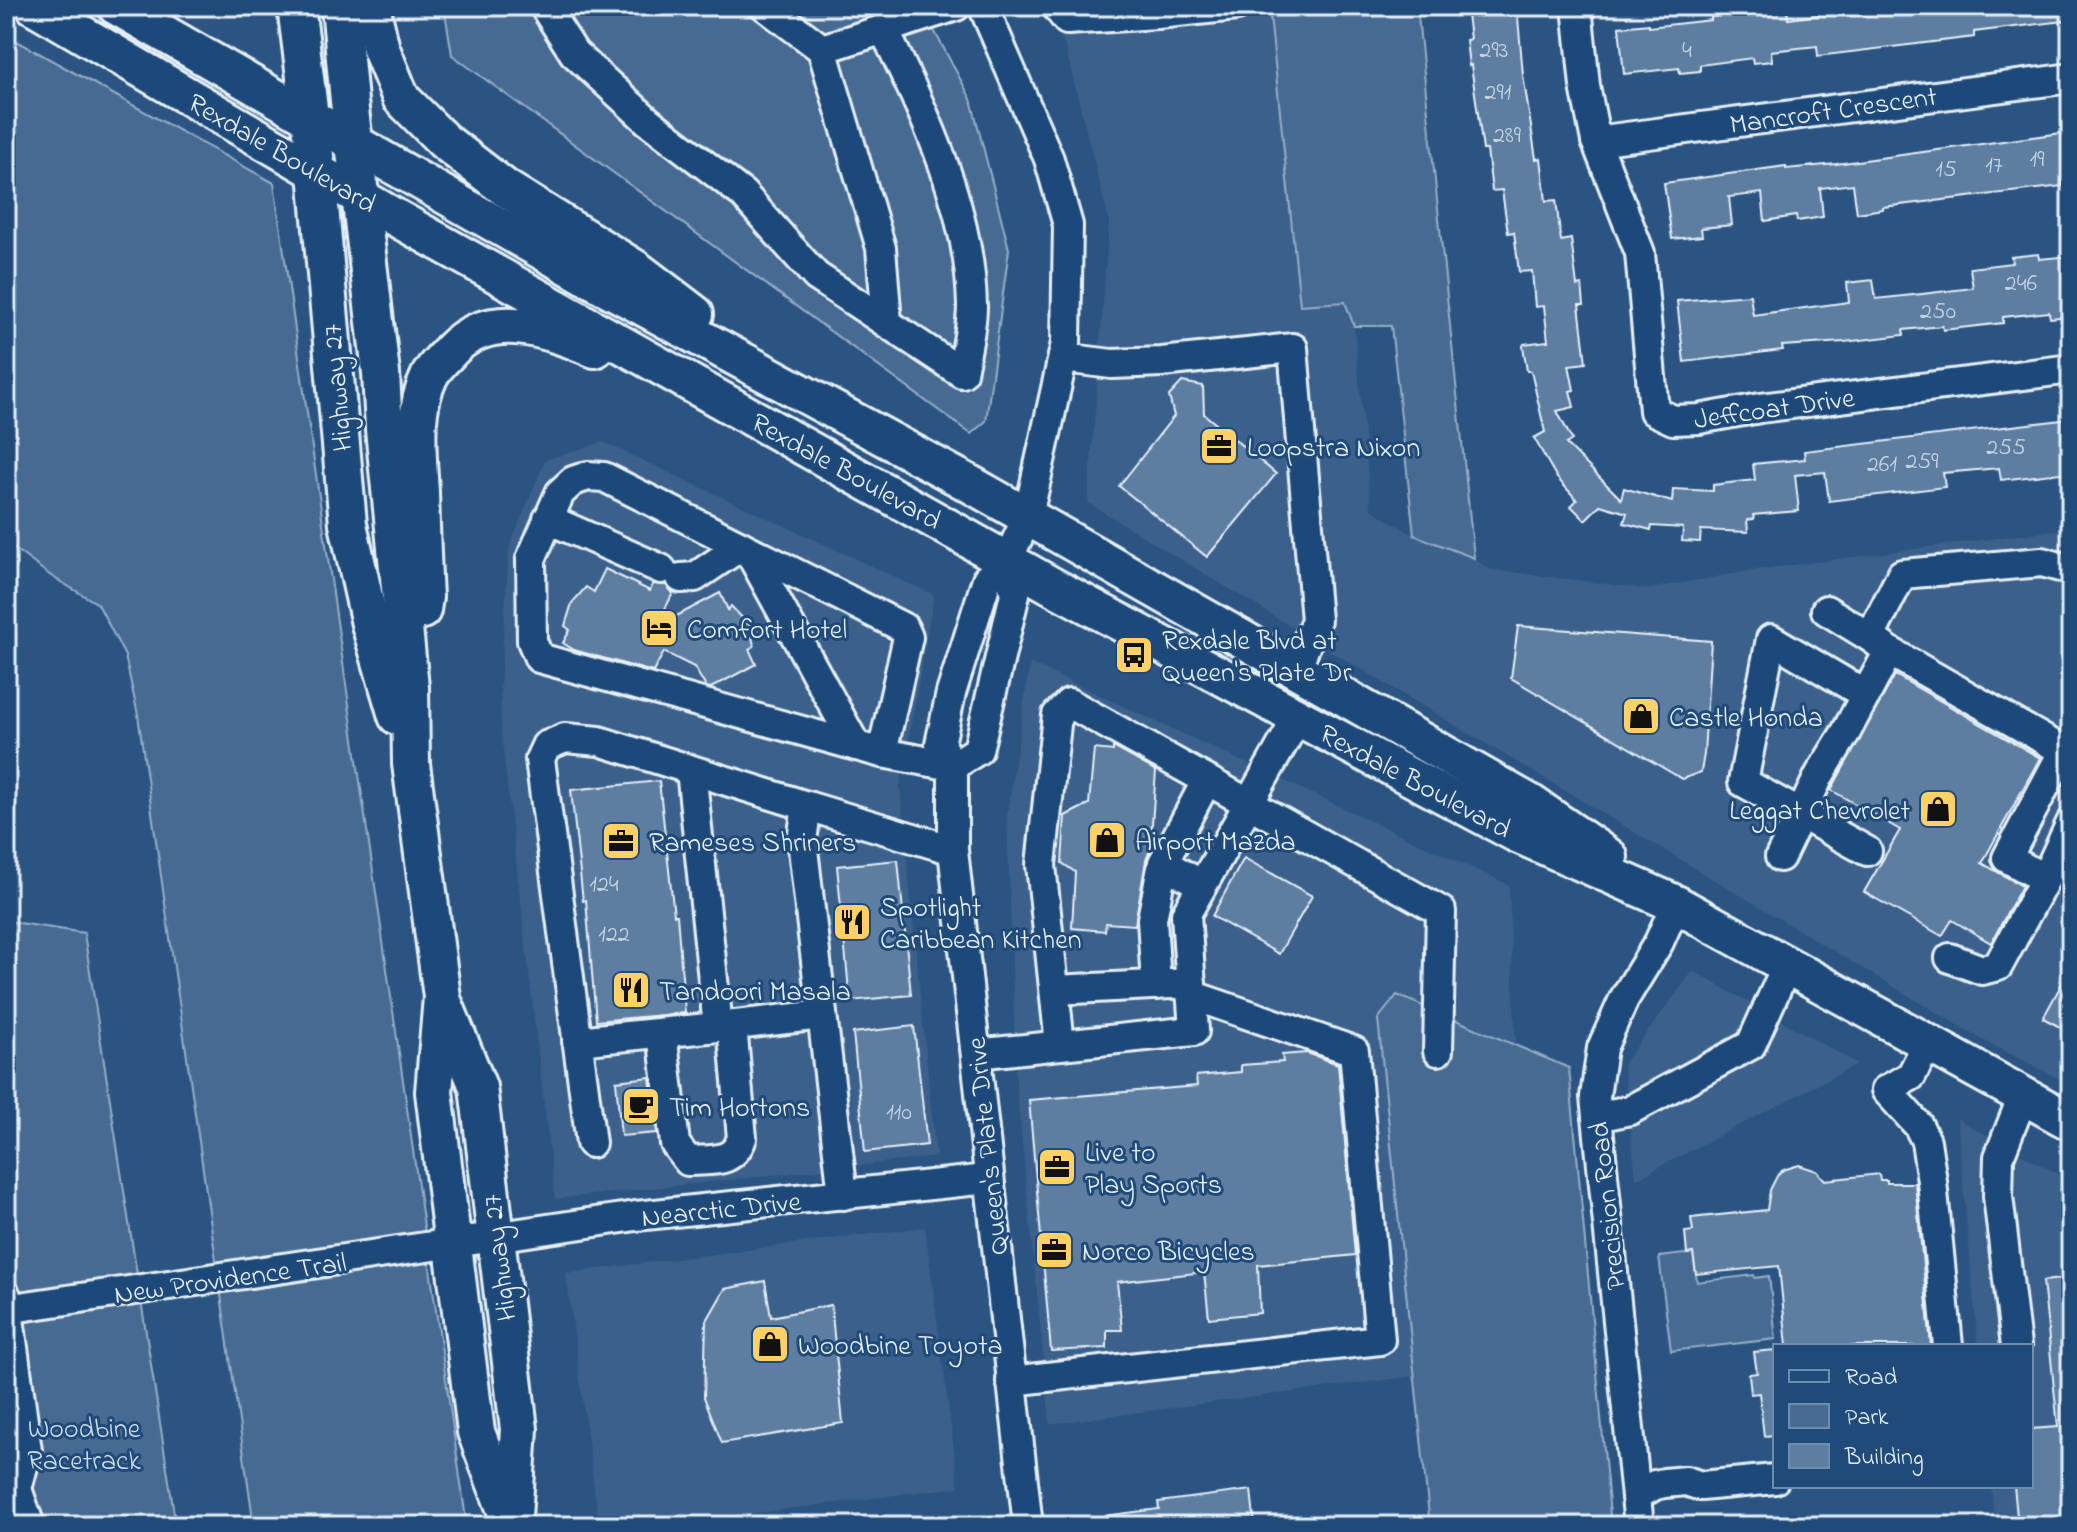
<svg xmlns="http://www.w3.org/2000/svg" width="2077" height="1532" font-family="'Indie Flower',sans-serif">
	<rect width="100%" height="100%" fill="#2b5482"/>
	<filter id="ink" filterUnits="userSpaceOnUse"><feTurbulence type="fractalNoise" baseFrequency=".0125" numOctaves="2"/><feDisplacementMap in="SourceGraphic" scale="16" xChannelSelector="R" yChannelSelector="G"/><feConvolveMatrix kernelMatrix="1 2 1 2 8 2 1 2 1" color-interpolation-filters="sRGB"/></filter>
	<g filter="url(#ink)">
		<!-- built -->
		<g fill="#3a608b">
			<polygon points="1047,6 1269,6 1300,304 1345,302 1354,326 1371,509 1414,535 1474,558 1488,569 1648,589 1755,570 2071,528 2071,1085 1981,1039 1344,659 1088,503 1109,221 1065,47"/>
			<polygon points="603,442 934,595 900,787 936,1157 555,1199 501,732 500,684 509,548 545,460"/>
			<polygon points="1030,663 1509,885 1516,1046 1397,995 1378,1019 1415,1376 1050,1424 1016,1083 1007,814"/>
			<polygon points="1693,971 1858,1064 1636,1179 1623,1064"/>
			<polygon points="1957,1119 2071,1181 2071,1526 1995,1526 1991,1486 2031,1486 2031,1346 1978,1346"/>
			<polygon points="925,1227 959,1487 655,1526 599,1526 566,1273"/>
		</g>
		<!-- green -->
		<g fill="#476b93" stroke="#98aec6" stroke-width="2">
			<polygon points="444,6 921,6 971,99 1009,249 986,421 971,434 452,55"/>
			<polygon points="1269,6 1417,6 1474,558 1414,535 1391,326 1354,326 1345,302 1300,305"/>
			<polygon points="6,35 274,183 467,1526 254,1526 138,715 125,656 98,604 51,576 12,547 17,286 6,261"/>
			<polygon points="6,921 84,933 176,1526 6,1526"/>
			<polygon points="1397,995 1569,1068 1611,1526 1430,1526 1378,1019"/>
			<polygon points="1693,1253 1697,1282 1754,1275 1755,1278 1769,1276 1776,1339 1671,1351 1659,1257"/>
		</g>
		<!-- building -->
		<g fill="#5d7da1" stroke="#e8f1f8" stroke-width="2">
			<polygon points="1466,6 1517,6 1523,75 1536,159 1541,158 1546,201 1556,200 1561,241 1571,239 1577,286 1582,285 1584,305 1579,305 1586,363 1569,365 1574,390 1570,391 1574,407 1557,411 1572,440 1566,444 1621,499 1624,488 1672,502 1673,489 1713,491 1713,485 1755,480 1753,464 1805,459 1804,451 2062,420 2071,420 2071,443 2065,444 2069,472 2001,480 1999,468 1943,473 1945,487 1829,501 1825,472 1795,475 1799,511 1753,515 1754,519 1747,520 1748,532 1701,530 1700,542 1682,541 1683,528 1652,526 1651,530 1624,523 1627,513 1600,505 1585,520 1571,506 1577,500 1557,478 1534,438 1545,432 1531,371 1527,371 1523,346 1524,344 1548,341 1544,306 1535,307 1532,271 1519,272 1514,232 1508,233 1502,190 1492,191 1487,150 1483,150 1471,65 1469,66 1466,40 1470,39"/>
			<polygon points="1784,6 1787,6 1788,19 1841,12 1840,6 2071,6 2071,20 1974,32 1974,37 1818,56 1817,46 1771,51 1772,61 1753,63 1752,58 1700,65 1700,71 1680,73 1679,68 1624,74 1619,27 1649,24 1649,27 1711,20 1711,17"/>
			<polygon points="2062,133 2062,138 2071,137 2071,159 2065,159 2068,181 2062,181 2063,186 1883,207 1883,209 1857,213 1853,184 1820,188 1823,217 1797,221 1796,216 1765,221 1762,193 1729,197 1732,225 1701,228 1702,236 1672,239 1664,183 1786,166 1786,169 1836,164"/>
			<polygon points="2038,254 2039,259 2071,256 2071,316 2050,318 2049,312 2003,317 2003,323 1943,330 1942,326 1903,330 1904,335 1844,342 1782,346 1783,350 1684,362 1677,301 1750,295 1753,315 1849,302 1847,283 1873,280 1876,299 1922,294 1973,288 1970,268 2012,263 2011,257"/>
			<polygon points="1182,382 1203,386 1204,414 1276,474 1207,557 1119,486 1174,416 1169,396"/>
			<polygon points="605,569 650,591 653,584 666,585 673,593 656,627 720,593 728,610 731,606 750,626 754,646 749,649 756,664 711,688 706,687 694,667 664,652 653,672 574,650 563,643 570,630 565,626 572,603 586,587 594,592"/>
			<polygon points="1518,626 1711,641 1704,754 1701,772 1682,779 1511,678"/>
			<polygon points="1895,675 2040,758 1982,863 2022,886 1991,943 1952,920 1942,936 1864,892 1900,830 1831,790"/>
			<polygon points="1113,747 1156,771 1150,850 1146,860 1135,925 1106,923 1105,931 1072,928 1075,872 1062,863 1065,816 1089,804 1094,749 1113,751"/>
			<polygon points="659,781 674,915 677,915 685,1013 596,1021 586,900 583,901 571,790"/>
			<polygon points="1244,858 1312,896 1279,954 1212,916"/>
			<polygon points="898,860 911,995 850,1001 837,866"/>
			<polygon points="2071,967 2071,1033 2043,1018"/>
			<polygon points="914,1026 927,1145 865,1152 853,1033"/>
			<polygon points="1307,1053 1338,1064 1355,1255 1258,1265 1260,1313 1209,1318 1204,1272 1117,1282 1122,1330 1107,1330 1107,1348 1051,1351 1029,1100 1197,1086 1196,1076 1241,1072 1241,1065 1283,1062 1282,1055"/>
			<polygon points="650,1077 657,1133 621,1136 616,1081"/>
			<polygon points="1799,1165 1817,1171 1825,1180 1879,1174 1880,1180 1887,1180 1887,1183 1915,1183 1931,1346 1787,1346 1779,1266 1696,1274 1693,1253 1687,1254 1685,1232 1693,1231 1691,1218 1767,1210 1770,1190 1777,1176 1783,1170"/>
			<polygon points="2071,1278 2071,1526 2018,1526 2014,1486 2031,1486 2031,1429 2058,1427 2043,1281"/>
			<polygon points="765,1281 771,1317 831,1305 843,1423 722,1443 704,1397 706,1322 725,1289"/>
			<polygon points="1775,1350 1775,1435 1764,1436 1759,1393 1751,1394 1749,1374 1757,1373 1754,1352"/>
			<polygon points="1251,1490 1255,1526 1104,1526 1103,1516 1159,1509 1158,1502"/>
		</g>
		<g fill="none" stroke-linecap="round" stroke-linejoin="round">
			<!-- minor casing -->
			<g stroke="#e8f1f8" stroke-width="34">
				<g id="minor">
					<path d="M544,6L574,53L648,121L743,194L816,276L962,373C966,351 972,327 972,306C970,208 926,116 884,30"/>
					<polyline points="765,6 822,49 956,6"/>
					<polyline points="983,6 1049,159 1068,225 1066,343 1028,516 1007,561 987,579 951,693 940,744 953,766 953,850 1028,1526"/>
					<polyline points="1056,6 1067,20 1157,14 1156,6"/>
					<polyline points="1577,6 1585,86 1596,141 1640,253 1654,411 1673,420 1699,419 1760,408 2071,369"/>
					<polyline points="1157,14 1237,6"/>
					<polyline points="822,49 881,248 887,322"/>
					<polyline points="1596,141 2071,78"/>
					<polyline points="1063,358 1112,364 1162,362 1293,348 1316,620 1296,669"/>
					<polyline points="548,519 661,569"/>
					<polyline points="749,551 856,746"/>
					<polyline points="681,578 695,577 741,546"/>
					<polyline points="1826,610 1870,637"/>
					<polyline points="1889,651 1870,637 1902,574 2042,562 2071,570"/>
					<polyline points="1866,695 1771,639 1743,782 1867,851"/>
					<polyline points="882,753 908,637 904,628 604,477 588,476 573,481 560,493 531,559 532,641 539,658 882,753 953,766"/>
					<polyline points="953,766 978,750 1015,594 1007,561"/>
					<polyline points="691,770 718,1027 822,1015"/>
					<polyline points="1780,857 1820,774 1846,732 1889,651 2071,755"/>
					<polyline points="2045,879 2007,858 2064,750"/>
					<polyline points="1202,885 1163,863 1207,780"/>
					<polyline points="1950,958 1982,970 1998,966 2045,879 2071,823"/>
					<polyline points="1156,985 1152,919 1163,863"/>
					<polyline points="1055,990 1191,983"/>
					<path d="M662,1033L675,1144L688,1161C712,1159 732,1165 742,1138L732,1025"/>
					<polyline points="577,1041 718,1027"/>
					<polyline points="1928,1043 1911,1076 1886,1090 1918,1125 1926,1141 1932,1181 1948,1346"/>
					<polyline points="1060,1045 1041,865 1057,715 1069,703 1441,911 1438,1051"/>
					<polyline points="976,1054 1194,1031 1186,914 1298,717"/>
					<polyline points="1597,1117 1630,1110 1751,1045 1787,965"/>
					<polyline points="591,1143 540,759 546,746 565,738 599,741 807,806"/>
					<polyline points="843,1195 802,840 807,806 953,850"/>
					<polyline points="6,1296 27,1451 17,1489"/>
					<polyline points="6,1309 636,1216 988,1179"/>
					<polyline points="2016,1346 1998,1196 1999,1157 2023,1096"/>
					<polyline points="1011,1381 1380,1340 1354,1051 1191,995"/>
					<polyline points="8,1473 17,1489 30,1526"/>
					<polyline points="1636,1496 1655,1485 1664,1483 1686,1481 1701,1486 1775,1479"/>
					<polyline points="1639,1526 1595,1097 1602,1048 1624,999 1659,942 1676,904"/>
				</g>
			</g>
			<!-- major casing -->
			<g stroke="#e8f1f8" stroke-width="42">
				<g id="major">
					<polyline points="34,6 389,214 1054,587 1517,834 1676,904 2071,1122"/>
					<polyline points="116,6 584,275 972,485 1532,804 1609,857"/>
					<polyline points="296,6 317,172 348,524 370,624 397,716"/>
					<polyline points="340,6 349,101 381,373 384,429 410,687 411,764 442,997 434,1092 476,1432 512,1526"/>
					<polyline points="371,6 381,49 401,98 444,141 505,188 636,269 695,314"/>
					<path d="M422,610L424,597C422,562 421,527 420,492C418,455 412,412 429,377C434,366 444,358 452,349C492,308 549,330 595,349"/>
					<polyline points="445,1006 478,1087 519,1429 513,1517"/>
				</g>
			</g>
			<!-- minor -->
			<use href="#minor" stroke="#1f4a7a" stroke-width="28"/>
			<!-- major -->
			<use href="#major" stroke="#1f4a7a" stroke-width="36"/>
		</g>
	</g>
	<!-- icons -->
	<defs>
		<g id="office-square" transform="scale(2)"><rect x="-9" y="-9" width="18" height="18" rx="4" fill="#ffd166" stroke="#1f4a7a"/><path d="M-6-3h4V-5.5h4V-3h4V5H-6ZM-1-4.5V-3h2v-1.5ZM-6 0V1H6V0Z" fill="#111"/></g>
		<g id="hotel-square" transform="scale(2)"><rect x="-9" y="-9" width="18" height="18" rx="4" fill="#ffd166" stroke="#1f4a7a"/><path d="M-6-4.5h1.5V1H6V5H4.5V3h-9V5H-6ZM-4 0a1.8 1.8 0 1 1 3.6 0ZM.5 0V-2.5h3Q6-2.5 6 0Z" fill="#111"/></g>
		<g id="bus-square" transform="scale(2)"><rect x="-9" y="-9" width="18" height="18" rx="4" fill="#ffd166" stroke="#1f4a7a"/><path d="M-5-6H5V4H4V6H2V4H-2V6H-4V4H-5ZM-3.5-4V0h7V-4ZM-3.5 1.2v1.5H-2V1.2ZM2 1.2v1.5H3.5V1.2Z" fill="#111"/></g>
		<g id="shop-square" transform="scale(2)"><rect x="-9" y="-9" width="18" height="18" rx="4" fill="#ffd166" stroke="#1f4a7a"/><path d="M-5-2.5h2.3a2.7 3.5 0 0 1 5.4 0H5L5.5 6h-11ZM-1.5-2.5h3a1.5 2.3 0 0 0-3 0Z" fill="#111"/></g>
		<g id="restaurant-square" transform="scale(2)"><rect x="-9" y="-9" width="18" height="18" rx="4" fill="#ffd166" stroke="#1f4a7a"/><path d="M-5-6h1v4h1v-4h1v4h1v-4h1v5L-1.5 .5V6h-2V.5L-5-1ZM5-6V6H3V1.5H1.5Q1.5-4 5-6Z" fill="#111"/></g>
		<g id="cafe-square" transform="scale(2)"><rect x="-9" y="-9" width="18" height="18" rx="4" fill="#ffd166" stroke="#1f4a7a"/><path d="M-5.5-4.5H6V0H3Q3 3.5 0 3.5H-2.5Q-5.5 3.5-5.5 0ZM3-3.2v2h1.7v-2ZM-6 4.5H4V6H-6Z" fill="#111"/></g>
	</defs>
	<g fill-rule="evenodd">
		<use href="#office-square" x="1219" y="446"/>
		<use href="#hotel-square" x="659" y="628"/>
		<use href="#bus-square" x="1134" y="655"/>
		<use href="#shop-square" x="1641" y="716"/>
		<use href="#shop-square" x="1938" y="809"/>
		<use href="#shop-square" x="1107" y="840"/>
		<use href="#office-square" x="621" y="841"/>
		<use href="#restaurant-square" x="852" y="922"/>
		<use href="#restaurant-square" x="631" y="990"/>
		<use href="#cafe-square" x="641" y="1106"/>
		<use href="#office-square" x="1057" y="1167"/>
		<use href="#office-square" x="1054" y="1250"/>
		<use href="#shop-square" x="770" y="1344"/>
	</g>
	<g text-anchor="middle" stroke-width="6" stroke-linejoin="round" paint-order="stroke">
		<!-- number labels -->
		<g font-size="24" fill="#c5d4e2">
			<text x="1494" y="57">293</text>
			<text x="1687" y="57">4</text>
			<text x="1498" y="99">291</text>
			<text x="1507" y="142">289</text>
			<text x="2037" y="166">19</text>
			<text x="1994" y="172">17</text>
			<text x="1946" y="176">15</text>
			<text x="2021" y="290">246</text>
			<text x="1938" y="318">250</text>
			<text x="2006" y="454">255</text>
			<text x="1922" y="468">259</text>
			<text x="1882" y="471">261</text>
			<text x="604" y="891">124</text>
			<text x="614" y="941">122</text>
			<text x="899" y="1119">110</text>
		</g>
		<!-- street labels -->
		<g font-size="28" fill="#e8f1f8" stroke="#1f4a7a">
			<text transform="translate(1833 109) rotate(-8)" y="10">Mancroft Crescent</text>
			<text transform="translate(283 152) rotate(30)" y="10">Rexdale Boulevard</text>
			<text transform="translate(336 388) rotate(-95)" y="10">Highway 27</text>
			<text transform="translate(1774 407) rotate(-8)" y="10">Jeffcoat Drive</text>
			<text transform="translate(847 470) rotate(29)" y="10">Rexdale Boulevard</text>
			<text transform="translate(1416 780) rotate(28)" y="10">Rexdale Boulevard</text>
			<text transform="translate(986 1146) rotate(-96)" y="10">Queen's Plate Drive</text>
			<text transform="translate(1606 1206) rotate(-96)" y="10">Precision Road</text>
			<text transform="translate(721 1208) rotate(-6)" y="10">Nearctic Drive</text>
			<text transform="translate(498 1258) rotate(-97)" y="10">Highway 27</text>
			<text transform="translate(230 1277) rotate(-8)" y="10">New Providence Trail</text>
		</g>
		<!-- poi labels -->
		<g font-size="28" fill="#e8f1f8" stroke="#1f4a7a" text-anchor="start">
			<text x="1247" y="456">Loopstra Nixon</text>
			<text x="687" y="638">Comfort Hotel</text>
			<text x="1162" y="649">Rexdale Blvd at<tspan x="1162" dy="32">Queen's Plate Dr</tspan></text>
			<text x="1669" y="726">Castle Honda</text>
			<text x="1910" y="819" text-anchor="end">Leggat Chevrolet</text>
			<text x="1135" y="850">Airport Mazda</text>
			<text x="649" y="851">Rameses Shriners</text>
			<text x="880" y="916">Spotlight<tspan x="880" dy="32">Caribbean Kitchen</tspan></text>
			<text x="659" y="1000">Tandoori Masala</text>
			<text x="669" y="1116">Tim Hortons</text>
			<text x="1085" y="1161">Live to<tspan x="1085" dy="32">Play Sports</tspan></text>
			<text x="1082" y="1260">Norco Bicycles</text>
			<text x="798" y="1354">Woodbine Toyota</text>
		</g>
		<!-- park labels -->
		<g font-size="28" fill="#d0dde9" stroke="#1f4a7a">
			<text x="84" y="1437">Woodbine<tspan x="84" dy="32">Racetrack</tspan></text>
		</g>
	</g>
	<!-- margin -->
	<rect width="2077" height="1532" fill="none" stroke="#1f4a7a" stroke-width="32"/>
	<rect x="16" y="16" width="2045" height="1500" fill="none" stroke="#e8f1f8" stroke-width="3" filter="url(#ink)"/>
	<!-- legend -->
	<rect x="1773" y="1344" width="260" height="144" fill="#1f4a7a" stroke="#6f8dac" stroke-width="2"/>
	<rect x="1789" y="1370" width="40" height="12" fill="#1f4a7a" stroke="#6f8dac" stroke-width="2"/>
	<text x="1845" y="1384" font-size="24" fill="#e8f1f8">Road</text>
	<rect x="1789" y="1404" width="40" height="24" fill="#476b93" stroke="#6f8dac" stroke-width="2"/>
	<text x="1845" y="1424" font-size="24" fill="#e8f1f8">Park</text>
	<rect x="1789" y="1444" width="40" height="24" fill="#5d7da1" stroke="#6f8dac" stroke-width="2"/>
	<text x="1845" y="1464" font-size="24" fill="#e8f1f8">Building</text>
</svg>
